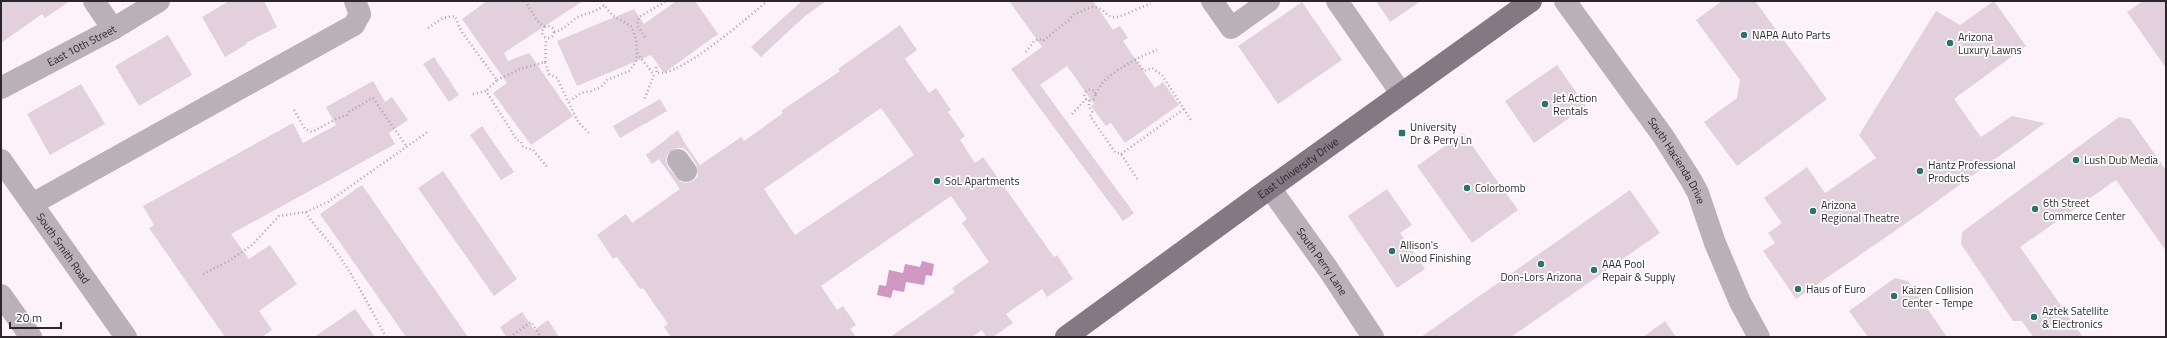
<svg xmlns="http://www.w3.org/2000/svg" width="2167" height="338" font-family="'Titillium Web',sans-serif">
	<rect width="100%" height="100%" fill="#fdf2fa"/>
	<!-- water -->
	<polygon fill="#cf98c2" points="922,261 934,264 932,276 926,275 924,285 906,282 904,292 893,290 891,298 877,295 879,285 886,286 889,270 903,273 905,264 920,267"/>
	<!-- building -->
	<g fill="#e2d1dd" fill-rule="evenodd">
		<polygon points="1,1 70,1 45,18 42,14 1,43"/>
		<polygon points="229,1 264,1 277,27 246,43 247,44 225,57 202,17"/>
		<polygon points="487,1 583,1 504,53 508,61 529,53 573,116 531,145 493,93 507,83 462,19"/>
		<polygon points="676,1 695,1 718,34 664,73 651,55 577,86 557,41 634,9 644,24"/>
		<polygon points="802,1 826,1 805,16 761,57 751,47"/>
		<polygon points="1009,1 1093,1 1113,30 1120,26 1128,38 1123,41 1155,88 1163,82 1179,105 1125,143 1111,123 1106,126 1091,106 1094,104 1067,66 1040,85 1134,213 1123,221 1011,69 1042,47"/>
		<polygon points="1376,1 1421,1 1390,22"/>
		<polygon points="1722,1 1755,1 1827,99 1737,166 1704,122 1737,98 1740,80 1696,20"/>
		<polygon points="1994,1 2026,46 1954,99 1981,137 2012,116 2045,123 1918,215 1796,299 1763,251 1775,243 1768,233 1782,223 1764,198 1807,167 1825,193 1876,158 1859,135 1936,11 1960,25"/>
		<polygon points="2143,1 2166,1 2166,68 2127,12"/>
		<polygon points="1302,2 1342,60 1278,104 1238,46"/>
		<path d="M900,25L917,50L905,59L929,93L936,88L951,110L948,112L965,136L960,140L975,163L983,157L1054,257L1057,255L1073,279L1047,297L1042,289L1006,314L1013,323L993,337H986L982,330L972,337H890L955,292L952,288L989,262L962,223L967,219L951,196L821,286L837,310L843,306L856,325L850,329L856,337H671L664,327L668,324L643,288L640,289L617,257L613,259L597,235L626,214L632,223L680,189L659,159L652,164L646,155L678,130L684,142L700,165L741,137L744,141L783,113L781,111L840,71L838,69ZM881,108L914,155L795,235L764,189ZM676,148H683L688,152L696,164L698,176L693,181L687,183L681,182L668,167L666,161L667,155Z"/>
		<polygon points="168,35 192,75 139,106 115,66"/>
		<polygon points="434,57 459,95 449,102 423,64"/>
		<polygon points="1557,65 1586,106 1534,143 1505,101"/>
		<polygon points="373,81 385,102 392,97 408,120 389,133 395,144 231,234 249,259 270,245 297,284 259,311 272,330 262,337 225,337 149,228 154,225 143,206 293,123 303,143 336,125 326,107"/>
		<polygon points="81,84 105,124 50,155 27,114"/>
		<polygon points="660,99 667,111 620,138 613,126"/>
		<polygon points="2119,117 2130,119 2166,170 2166,251 2116,180 2020,247 2083,337 2033,337 2022,321 2013,321 1961,244 1962,232"/>
		<polygon points="482,126 514,172 501,180 470,135"/>
		<polygon points="1463,133 1518,210 1472,243 1417,166"/>
		<polygon points="443,171 517,279 494,296 418,188"/>
		<polygon points="362,185 468,337 406,337 320,214"/>
		<polygon points="1387,189 1412,225 1400,233 1425,269 1397,288 1348,216"/>
		<polygon points="1630,190 1660,233 1511,337 1421,337"/>
		<polygon points="1895,278 1908,281 1947,337 1868,337 1849,311"/>
		<polygon points="355,309 375,337 314,337"/>
		<polygon points="522,312 534,330 548,320 559,337 506,337 500,327"/>
		<polygon points="1665,321 1676,337 1643,337"/>
	</g>
	<g fill="none" stroke-linecap="round" stroke-linejoin="round">
		<!-- path -->
		<g stroke="#aca3aa" stroke-width="2.5" stroke-dasharray="1 3" stroke-linecap="butt">
			<polyline points="525,1 539,23 545,27"/>
			<polyline points="602,1 604,5"/>
			<circle cx="548" cy="32" r="6"/>
			<polyline points="428,28 443,18 455,16 461,31 497,80 486,91"/>
			<path d="M554,32C564,30 570,22 578,17C588,12 596,13 604,5L613,16L632,27L636,39L637,53L636,62L629,71L607,80L601,87L591,91L581,93L570,101"/>
			<polyline points="645,37 637,25 639,17 667,1"/>
			<path d="M1026,52L1034,41L1039,39L1043,41L1069,20L1075,13C1083,13 1089,4 1098,8C1105,10 1108,19 1117,17C1129,14 1139,7 1151,4"/>
			<polyline points="637,53 654,75 644,100"/>
			<polyline points="1135,59 1144,71 1152,68 1162,75 1191,120"/>
			<path d="M545,62C547,53 544,47 547,38"/>
			<polyline points="656,67 657,74"/>
			<path d="M658,73C679,77 749,17 767,1"/>
			<polyline points="497,80 520,69 545,62 549,74 557,78 578,122 589,133"/>
			<circle cx="1090" cy="95" r="5.5"/>
			<path d="M1095,93C1098,90 1099,88 1101,85C1110,72 1142,55 1157,50"/>
			<polyline points="473,94 486,91 517,140 521,142 523,147 533,150 548,168"/>
			<polyline points="1089,100 1089,106 1092,112 1090,116 1115,152 1121,154 1138,180"/>
			<polyline points="294,110 305,129 312,132 338,118 347,115 349,112 373,98 407,147"/>
			<polyline points="1072,114 1086,99"/>
			<polyline points="1121,154 1184,109"/>
			<polyline points="306,212 328,202 429,131"/>
			<path d="M203,274L229,261L253,244L279,216L306,212C313,225 323,234 332,246C353,274 369,306 386,337"/>
			<polyline points="510,337 531,322 541,337"/>
		</g>
		<!-- minor -->
		<g stroke="#b9b1b7" stroke-width="22">
			<polyline points="94,1 113,29"/>
			<polyline points="1212,1 1231,28 1269,1"/>
			<polyline points="1337,1 1401,93"/>
			<path id="s1" d="M1565,1L1663,136L1691,180L1698,193L1715,243L1740,302L1759,337"/>
			<path id="s2" d="M1,88L113,29L159,1"/>
			<path id="s3" d="M1,160L126,337"/>
			<polyline points="678,160 686,171"/>
			<path id="s4" d="M1270,188L1328,269L1373,337"/>
			<polyline points="32,204 354,25 360,14 355,1"/>
			<polyline points="1,295 31,337"/>
		</g>
		<!-- major -->
		<path stroke="#857882" stroke-width="22" id="s5" d="M1066,337L1270,188L1531,1"/>
	</g>
	<!-- markers -->
	<g fill="#2c736b" stroke="#fff" stroke-width="1.5">
		<circle cx="1744" cy="35" r="4"/>
		<circle cx="1950" cy="43" r="4"/>
		<circle cx="1545" cy="104" r="4"/>
		<rect x="1398" y="129" width="8" height="8" rx="2"/>
		<circle cx="2076" cy="160" r="4"/>
		<circle cx="1920" cy="171" r="4"/>
		<circle cx="937" cy="181" r="4"/>
		<circle cx="1467" cy="188" r="4"/>
		<circle cx="2035" cy="209" r="4"/>
		<circle cx="1813" cy="211" r="4"/>
		<circle cx="1392" cy="251" r="4"/>
		<circle cx="1541" cy="264" r="4"/>
		<circle cx="1594" cy="270" r="4"/>
		<circle cx="1798" cy="289" r="4"/>
		<circle cx="1894" cy="296" r="4"/>
		<circle cx="2034" cy="317" r="4"/>
	</g>
	<g text-anchor="middle" stroke-width="3.5" stroke-linejoin="round" paint-order="stroke">
		<!-- poi labels -->
		<g font-size="11" fill="#2c262a" stroke="#fff" text-anchor="start">
			<text x="1752" y="39">NAPA Auto Parts</text>
			<text x="1958" y="41">Arizona<tspan x="1958" dy="13">Luxury Lawns</tspan></text>
			<text x="1553" y="102">Jet Action<tspan x="1553" dy="13">Rentals</tspan></text>
			<text x="1410" y="131">University<tspan x="1410" dy="13">Dr &amp; Perry Ln</tspan></text>
			<text x="2084" y="164">Lush Dub Media</text>
			<text x="1928" y="169">Hantz Professional<tspan x="1928" dy="13">Products</tspan></text>
			<text x="945" y="185">SoL Apartments</text>
			<text x="1475" y="192">Colorbomb</text>
			<text x="2043" y="207">6th Street<tspan x="2043" dy="13">Commerce Center</tspan></text>
			<text x="1821" y="209">Arizona<tspan x="1821" dy="13">Regional Theatre</tspan></text>
			<text x="1400" y="249">Allison's<tspan x="1400" dy="13">Wood Finishing</tspan></text>
			<text x="1602" y="268">AAA Pool<tspan x="1602" dy="13">Repair &amp; Supply</tspan></text>
			<text x="1541" y="281" text-anchor="middle">Don-Lors Arizona</text>
			<text x="1806" y="293">Haus of Euro</text>
			<text x="1902" y="294">Kaizen Collision<tspan x="1902" dy="13">Center - Tempe</tspan></text>
			<text x="2042" y="315">Aztek Satellite<tspan x="2042" dy="13">&amp; Electronics</tspan></text>
		</g>
		<!-- street labels -->
		<g font-size="11" fill="#2c262a" stroke="#fff">
			<text dy="4" stroke="none"><textPath href="#s2" startOffset="91">East 10th Street</textPath></text>
			<text dy="4" stroke="none"><textPath href="#s1" startOffset="195">South Hacienda Drive</textPath></text>
			<text dy="4" stroke="none"><textPath href="#s5" startOffset="287">East University Drive</textPath></text>
			<text dy="4" stroke="none"><textPath href="#s3" startOffset="108">South Smith Road</textPath></text>
			<text dy="4" stroke="none"><textPath href="#s4" startOffset="90">South Perry Lane</textPath></text>
		</g>
	</g>
	<!-- border -->
	<rect width="2167" height="338" fill="none" stroke="#2c262a" stroke-width="4"/>
	<!-- scale -->
	<path d="M10 322v6h51v-6" fill="none" stroke="#2c262a" stroke-width="2"/>
	<text x="16" y="322" font-size="12" fill="#2c262a" stroke="#ffffff" stroke-width="3" paint-order="stroke">20 m</text>
</svg>
